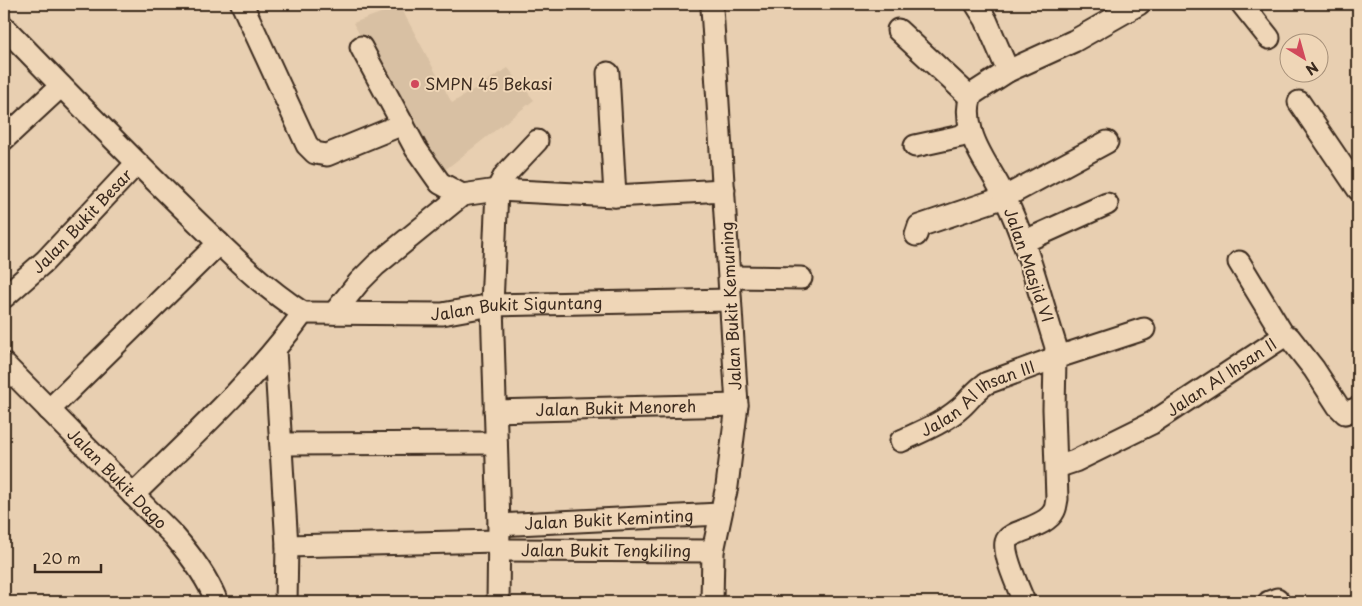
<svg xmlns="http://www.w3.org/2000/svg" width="1362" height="606" font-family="'Playpen Sans',sans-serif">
	<rect width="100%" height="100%" fill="#e8cfb1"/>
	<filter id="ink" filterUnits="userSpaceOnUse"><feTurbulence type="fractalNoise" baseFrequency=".02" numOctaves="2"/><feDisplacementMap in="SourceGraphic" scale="10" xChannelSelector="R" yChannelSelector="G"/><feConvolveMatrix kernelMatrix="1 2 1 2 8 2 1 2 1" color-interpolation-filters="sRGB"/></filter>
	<g filter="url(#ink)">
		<!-- built -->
		<polygon fill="#d8c0a3" points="400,6 452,103 508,68 534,100 446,169 418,135 353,23"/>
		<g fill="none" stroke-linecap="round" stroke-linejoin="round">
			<!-- minor casing -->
			<g stroke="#3b2a1e" stroke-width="25">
				<g id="minor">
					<polyline points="242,4 307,145 315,153 327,155 403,124"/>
					<polyline points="976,4 986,20 1008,71"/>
					<polyline points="1242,4 1269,38"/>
					<path d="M4,27C65,90 127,154 191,216C226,250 261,286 303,313"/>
					<polyline points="898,30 970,97"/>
					<polyline points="361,47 416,149 440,183 462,195"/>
					<polyline points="608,73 615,196"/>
					<polyline points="1299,102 1358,189"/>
					<polyline points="4,139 61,86"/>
					<polyline points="915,146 961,136 970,129"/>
					<polyline points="916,235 919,226 1005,197 1107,142"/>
					<polyline points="1023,242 1107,204"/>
					<polyline points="1239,262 1284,336"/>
					<polyline points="730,277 801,278"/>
					<path id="s1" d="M4,297L45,261L137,163"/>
					<path id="s2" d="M303,313L442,314L492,305L730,300"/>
					<polyline points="334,313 359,282 376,265 462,195 497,190 615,196 724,190"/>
					<polyline points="275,350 287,546 286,602"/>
					<path id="s3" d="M4,364L174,536C192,557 207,577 217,602"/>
					<polyline points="49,410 219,243"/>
					<path id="s4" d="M495,411L737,405"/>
					<path id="s5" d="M901,441C920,432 943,423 959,409C969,401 975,390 987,383L1055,358L1144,329"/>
					<polyline points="281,444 496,443"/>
					<path id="s6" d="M1057,467L1075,461L1152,423L1284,336L1289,337L1314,369L1338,406L1345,413L1358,408"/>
					<path d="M133,495C192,437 255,380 303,313"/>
					<path id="s7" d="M499,525L720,514"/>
					<polyline points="287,546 498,541"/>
					<path id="s8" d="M498,550L713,551"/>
					<polyline points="498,602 499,525 492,305 497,190 505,175 537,141"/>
					<polyline points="712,602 713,551 727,486 737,405 712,8"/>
					<path d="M1024,602C1019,589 1003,555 1006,542C1008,531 1046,528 1054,511C1056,508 1056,503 1057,499L1054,409L1055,358L1056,347C1040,297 1028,245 1005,198C996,177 975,151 971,130C968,119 966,101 974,93L1008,71L1074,41L1139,4"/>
					<polyline points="1269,602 1277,599"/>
				</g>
			</g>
			<!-- minor -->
			<use href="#minor" stroke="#efd6b7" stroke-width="21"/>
		</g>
	</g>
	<!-- markers -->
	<circle fill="#d1495b" stroke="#efd6b7" stroke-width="2" cx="415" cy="84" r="5"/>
	<g text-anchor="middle" stroke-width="4" stroke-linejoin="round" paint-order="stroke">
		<!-- poi labels -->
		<g font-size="16" fill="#3b2a1e" stroke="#efd6b7" text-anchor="start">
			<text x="425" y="90">SMPN 45 Bekasi</text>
		</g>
		<!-- street labels -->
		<g font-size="16" fill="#3b2a1e" stroke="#efd6b7">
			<text dy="6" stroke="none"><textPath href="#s1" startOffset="109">Jalan Bukit Besar</textPath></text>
			<text transform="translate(1029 265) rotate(71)" y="6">Jalan Masjid VI</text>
			<text transform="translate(731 306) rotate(-93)" y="6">Jalan Bukit Kemuning</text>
			<text dy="6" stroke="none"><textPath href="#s2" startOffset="214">Jalan Bukit Siguntang</textPath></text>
			<text dy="6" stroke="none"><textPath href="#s6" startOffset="188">Jalan Al Ihsan II</textPath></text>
			<text dy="6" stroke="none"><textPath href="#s5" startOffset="89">Jalan Al Ihsan III</textPath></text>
			<text dy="6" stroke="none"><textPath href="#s4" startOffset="121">Jalan Bukit Menoreh</textPath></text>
			<text dy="6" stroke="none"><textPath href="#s3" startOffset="161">Jalan Bukit Dago</textPath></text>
			<text dy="6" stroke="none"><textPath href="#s7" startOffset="110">Jalan Bukit Keminting</textPath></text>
			<text dy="6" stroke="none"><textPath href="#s8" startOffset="108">Jalan Bukit Tengkiling</textPath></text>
		</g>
	</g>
	<!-- margin -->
	<rect width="1362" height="606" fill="none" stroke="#efd6b7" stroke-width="20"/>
	<rect x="10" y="10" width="1342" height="586" fill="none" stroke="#3b2a1e" stroke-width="2" filter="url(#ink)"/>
	<!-- north arrow -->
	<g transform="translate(1304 58) rotate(143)"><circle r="24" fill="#efd6b7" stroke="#a7917a"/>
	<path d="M0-4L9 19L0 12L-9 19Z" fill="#d1495b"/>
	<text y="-8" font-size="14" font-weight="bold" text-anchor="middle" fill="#3b2a1e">N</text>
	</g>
	<!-- scale -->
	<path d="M35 564v8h66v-8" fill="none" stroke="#3b2a1e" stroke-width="2.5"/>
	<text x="42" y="564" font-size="15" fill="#3b2a1e" stroke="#efd6b7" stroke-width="4" paint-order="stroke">20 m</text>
</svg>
